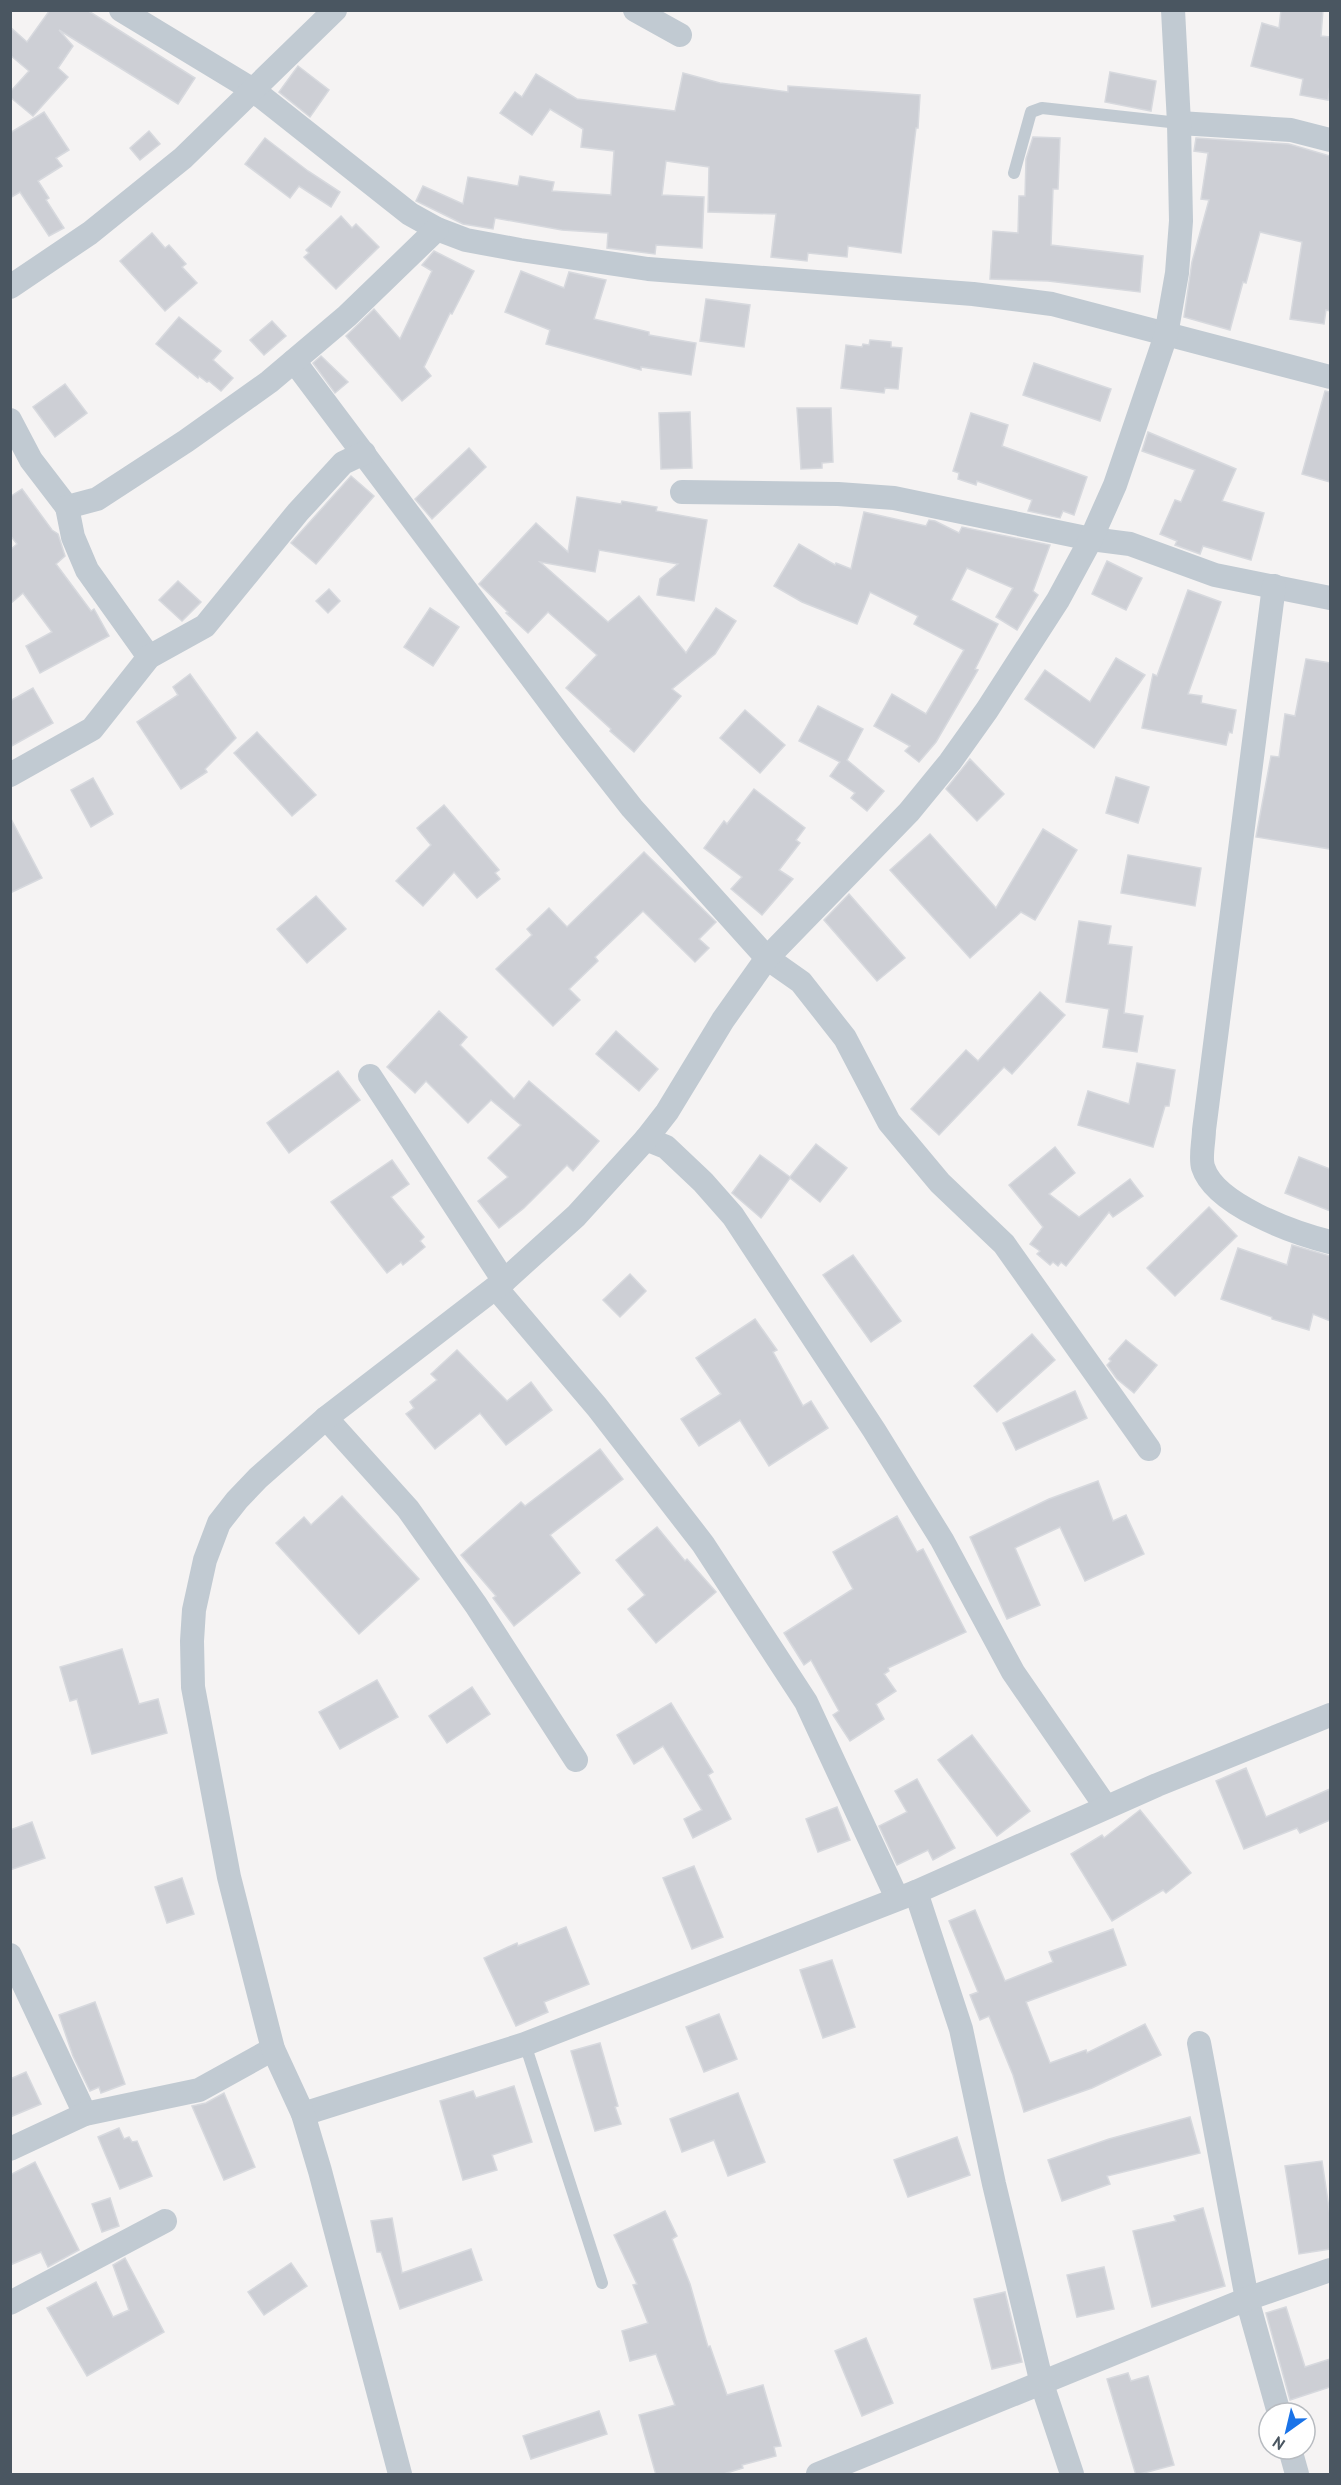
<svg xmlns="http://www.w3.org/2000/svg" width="1341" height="2485" font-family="'PT Sans',sans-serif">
	<rect width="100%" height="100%" fill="#f5f3f3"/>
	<!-- building -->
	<g fill="#cdcfd5" stroke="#d7d9de" stroke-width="1.5">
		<polygon points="50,10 87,10 195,78 178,104 59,30 73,46 58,68 68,77 33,116 10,97 10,92 29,71 10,55 10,27 27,42"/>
		<polygon points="1281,10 1323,10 1321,36 1330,37 1330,85 1328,100 1300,95 1303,79 1251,66 1262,23 1279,28"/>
		<polygon points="298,66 329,90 310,117 279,92"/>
		<polygon points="1110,72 1156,81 1151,111 1105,102"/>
		<polygon points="683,73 720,83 788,92 788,86 920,95 918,128 916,128 901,253 848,246 847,257 808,253 807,261 771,257 776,214 708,212 709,167 666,161 662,195 704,197 702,248 656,245 655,254 607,248 608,233 562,230 495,218 493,229 463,224 416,201 423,186 463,204 468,177 518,186 520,176 554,182 552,191 611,195 614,151 581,147 583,129 550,109 532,135 500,113 515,92 522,97 536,74 577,99 675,111"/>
		<polygon points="44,112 69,150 56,158 62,166 38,181 49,198 46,200 64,228 49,236 20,192 10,198 10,133"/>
		<polygon points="149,131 160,144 140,160 130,148"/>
		<polygon points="1033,137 1060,138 1058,189 1053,189 1051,245 1143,256 1140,292 1048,281 990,279 993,231 1018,233 1019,196 1025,196 1026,159"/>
		<polygon points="265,138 308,171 340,192 331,207 299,186 290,198 245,164"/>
		<polygon points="1196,138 1289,144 1330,156 1330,311 1326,310 1324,324 1290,319 1302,242 1260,232 1246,283 1243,282 1230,330 1184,317 1192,262 1209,200 1201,199 1208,153 1194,151"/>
		<polygon points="341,216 352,228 356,224 379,247 336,289 304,257 309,253 306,250"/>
		<polygon points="152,233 165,248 169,245 186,264 182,267 197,283 165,311 120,261"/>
		<polygon points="434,251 474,271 452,314 450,313 424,367 431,376 402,401 346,336 374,309 400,339 432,271 422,265"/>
		<polygon points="521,271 564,288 569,272 606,280 594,319 649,332 649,335 696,343 691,375 641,367 641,370 546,344 550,330 505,312"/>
		<polygon points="706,299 750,305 744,347 700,341"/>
		<polygon points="179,317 221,351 213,360 233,378 221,391 209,381 207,382 199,376 198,378 156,344"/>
		<polygon points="272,321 286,336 264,355 250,340"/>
		<polygon points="870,340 891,342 891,347 902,348 898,389 885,388 884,393 841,388 846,345 862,347 863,344 869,345"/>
		<polygon points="321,356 348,382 335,393 313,363"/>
		<polygon points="1034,363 1111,389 1100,421 1023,395"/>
		<polygon points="65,384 87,413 55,437 33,407"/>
		<polygon points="1325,391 1330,392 1330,482 1302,474"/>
		<polygon points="797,408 831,408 833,462 822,463 822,468 801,469"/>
		<polygon points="690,412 692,468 661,469 659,413"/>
		<polygon points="971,413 1008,425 1002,446 1087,477 1074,515 1063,511 1060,518 1028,511 1032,500 977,481 976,485 958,479 959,473 953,471"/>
		<polygon points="1148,432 1236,469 1222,501 1264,513 1251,560 1203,546 1200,554 1175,545 1177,541 1160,534 1175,500 1181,502 1195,470 1142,451"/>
		<polygon points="469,448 486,467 432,519 415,499"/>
		<polygon points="351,476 374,496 316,564 291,543"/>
		<polygon points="22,489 52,530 58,534 65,556 56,564 91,611 94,609 109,636 40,673 26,646 52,632 23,593 10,604 10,550 17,544 10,535 10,497"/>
		<polygon points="577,497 621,504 622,501 657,507 656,511 707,520 694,601 657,595 660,579 678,564 599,550 595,572 540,562 608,622 639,596 686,653 716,608 736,621 715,654 672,689 681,696 634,752 610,731 611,729 566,688 597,655 548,612 528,633 506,613 508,612 479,584 536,523 568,552"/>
		<polygon points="864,512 926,526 929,520 935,521 959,533 962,527 1050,545 1033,591 1038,595 1017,630 996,617 1013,588 967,568 951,600 998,624 975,669 978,670 936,742 919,762 905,751 910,746 874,726 892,694 926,714 964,650 914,624 918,616 870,592 857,624 802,602 774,586 799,544 835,565 836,563 851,569"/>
		<polygon points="1107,561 1142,578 1126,610 1092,594"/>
		<polygon points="178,581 201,602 182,621 159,600"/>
		<polygon points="329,589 340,601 328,613 316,601"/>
		<polygon points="1188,590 1221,602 1188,694 1202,696 1201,703 1236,710 1232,733 1229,732 1226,745 1142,728 1153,674 1157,676"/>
		<polygon points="430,608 459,627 433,666 404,647"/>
		<polygon points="1116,658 1145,675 1094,748 1025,699 1045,670 1090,702"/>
		<polygon points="1306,659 1330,663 1330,849 1256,837 1271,756 1279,757 1285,714 1295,716"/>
		<polygon points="190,674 236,738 205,769 207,772 181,789 137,722 178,695 173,687"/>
		<polygon points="33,688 53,723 10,747 10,701"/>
		<polygon points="818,706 863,729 847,760 884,791 867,811 851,798 855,793 830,776 840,762 799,741"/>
		<polygon points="745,710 785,745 760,773 720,738"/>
		<polygon points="257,732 316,795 292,816 234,753"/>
		<polygon points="970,759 1004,794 977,821 946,789"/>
		<polygon points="1116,777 1149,787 1138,823 1106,813"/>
		<polygon points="93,778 113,814 91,827 71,790"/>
		<polygon points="754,789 805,828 796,840 800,843 779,870 793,879 762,915 731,889 742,877 704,848 724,821 727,824"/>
		<polygon points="444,805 499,870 495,873 500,879 477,898 454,872 423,906 396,881 431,845 417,828"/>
		<polygon points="10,817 42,878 10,893"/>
		<polygon points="1043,829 1077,850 1035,920 1021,912 970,958 890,870 930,834 996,908"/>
		<polygon points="644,852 716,922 699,939 709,948 695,962 643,911 595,957 598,961 569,989 580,1000 553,1026 496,969 532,935 527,929 549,908 567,927"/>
		<polygon points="1128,855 1201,868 1195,906 1121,893"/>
		<polygon points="849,894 905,958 877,981 824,920"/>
		<polygon points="316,896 346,929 307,963 277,929"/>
		<polygon points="1079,921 1111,926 1108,944 1132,947 1124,1013 1143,1016 1137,1052 1103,1047 1109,1009 1066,1002"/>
		<polygon points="1040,992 1065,1015 1012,1074 1004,1067 939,1135 911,1109 966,1050 978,1061"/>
		<polygon points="439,1011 467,1037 460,1045 514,1099 529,1081 599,1141 573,1171 567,1165 524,1208 499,1228 478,1201 508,1177 488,1158 521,1125 491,1100 468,1123 426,1081 415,1093 387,1067"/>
		<polygon points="616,1031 658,1069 639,1091 596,1054"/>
		<polygon points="1137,1063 1175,1070 1169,1106 1165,1106 1153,1147 1078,1125 1088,1091 1129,1104"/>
		<polygon points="338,1071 360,1100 289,1153 267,1123"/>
		<polygon points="816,1144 847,1168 820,1202 790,1178 761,1218 732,1193 760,1155 790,1177"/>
		<polygon points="1055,1147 1075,1173 1049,1194 1079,1217 1130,1179 1143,1196 1113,1217 1109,1212 1066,1266 1061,1262 1058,1266 1053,1262 1050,1265 1037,1254 1040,1251 1030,1244 1043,1227 1009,1185"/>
		<polygon points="1299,1157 1330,1169 1330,1211 1285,1193"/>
		<polygon points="392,1160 409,1184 391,1197 424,1237 420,1241 425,1247 403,1265 401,1262 387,1273 331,1202"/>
		<polygon points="1209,1207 1237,1236 1175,1296 1147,1268"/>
		<polygon points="1292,1245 1330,1256 1330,1321 1313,1314 1309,1330 1272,1319 1272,1317 1221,1299 1238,1248 1287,1265"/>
		<polygon points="853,1255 901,1321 871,1342 823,1275"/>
		<polygon points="630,1274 646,1291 620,1317 603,1300"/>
		<polygon points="755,1319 777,1350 773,1352 803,1406 811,1401 828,1428 769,1466 740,1420 699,1446 681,1419 721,1394 696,1358"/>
		<polygon points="1032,1334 1055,1360 997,1412 974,1386"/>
		<polygon points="1126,1340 1157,1365 1134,1393 1117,1379 1107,1365 1111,1361 1109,1359"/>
		<polygon points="457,1350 507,1401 531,1382 552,1410 506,1445 480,1413 435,1449 406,1414 414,1408 410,1402 437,1380 431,1374"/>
		<polygon points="1075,1391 1087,1418 1016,1450 1003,1423"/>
		<polygon points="600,1449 623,1479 550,1535 580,1573 514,1626 493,1598 496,1596 461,1555 521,1502 525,1506"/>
		<polygon points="1098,1481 1113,1521 1126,1515 1144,1554 1085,1581 1060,1527 1015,1548 1040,1605 1007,1619 970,1537 1049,1499"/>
		<polygon points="342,1496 419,1579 359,1634 276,1543 304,1517 311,1525"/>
		<polygon points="897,1516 917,1552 923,1549 966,1632 888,1668 889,1671 884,1674 896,1691 876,1704 884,1719 850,1741 833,1715 839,1711 811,1660 804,1665 784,1633 853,1589 833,1552"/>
		<polygon points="657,1527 685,1561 687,1559 716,1592 656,1643 628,1609 645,1595 616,1560"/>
		<polygon points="122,1649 139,1704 158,1699 167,1733 92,1754 77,1699 70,1701 60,1667"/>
		<polygon points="377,1680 398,1717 340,1749 319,1712"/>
		<polygon points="472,1687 490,1714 447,1743 429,1716"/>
		<polygon points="671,1703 713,1772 708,1775 731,1819 693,1838 684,1819 702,1810 663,1746 634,1764 617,1735"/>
		<polygon points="972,1735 1030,1811 997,1836 938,1760"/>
		<polygon points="1246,1768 1266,1817 1330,1789 1330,1820 1300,1833 1297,1828 1244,1849 1216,1781"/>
		<polygon points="917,1779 955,1848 933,1860 928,1850 897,1865 879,1826 907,1812 895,1791"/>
		<polygon points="837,1807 850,1840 818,1852 806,1819"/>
		<polygon points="1140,1810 1191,1873 1166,1893 1163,1890 1112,1921 1071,1854 1102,1835 1104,1838"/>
		<polygon points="32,1822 45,1858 10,1870 10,1830"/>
		<polygon points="694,1866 723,1937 692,1949 663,1878"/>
		<polygon points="182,1878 194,1914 167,1923 155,1887"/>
		<polygon points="975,1910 1005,1981 1053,1962 1049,1952 1113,1929 1126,1965 1026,2002 1050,2063 1086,2050 1087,2053 1145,2024 1161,2055 1092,2088 1024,2112 1013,2075 989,2016 980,2020 970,1995 978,1992 949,1921"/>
		<polygon points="566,1927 589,1984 544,2002 548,2012 516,2026 484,1958 517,1943 518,1946"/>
		<polygon points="832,1960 855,2027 823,2038 800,1970"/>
		<polygon points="95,2002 125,2084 101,2093 99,2087 90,2091 73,2056 59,2015"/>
		<polygon points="719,2014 737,2059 704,2072 686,2027"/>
		<polygon points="600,2043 618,2106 615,2107 621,2124 595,2131 571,2051"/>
		<polygon points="26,2072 41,2104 10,2117 10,2079"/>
		<polygon points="514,2086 532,2142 492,2155 497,2170 463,2180 440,2101 473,2091 476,2098"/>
		<polygon points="224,2093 255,2167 224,2180 192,2106 206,2103"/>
		<polygon points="738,2093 765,2162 728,2176 714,2140 682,2152 670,2119"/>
		<polygon points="1190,2117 1200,2153 1107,2176 1110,2184 1062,2201 1048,2160 1109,2139"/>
		<polygon points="119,2128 124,2139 129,2137 132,2142 137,2141 152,2176 120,2189 98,2137"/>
		<polygon points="957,2137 970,2175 908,2197 894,2160"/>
		<polygon points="1322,2161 1330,2215 1330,2249 1299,2254 1285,2166"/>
		<polygon points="35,2162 79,2250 48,2267 41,2252 10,2265 10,2175"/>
		<polygon points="110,2198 119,2226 102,2232 92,2204"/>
		<polygon points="1203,2208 1225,2286 1152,2307 1133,2231 1176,2221 1174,2216"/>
		<polygon points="665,2211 677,2236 672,2239 690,2284 708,2347 710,2346 727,2395 763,2385 781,2446 774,2447 776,2456 742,2465 743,2468 720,2475 656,2475 639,2415 675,2405 656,2354 630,2361 622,2331 648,2323 633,2285 637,2284 614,2235"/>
		<polygon points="392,2218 402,2273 471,2249 482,2280 400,2309 381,2252 377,2252 371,2221"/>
		<polygon points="125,2258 164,2332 87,2376 47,2308 96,2282 113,2317 129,2310 113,2265"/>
		<polygon points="291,2263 307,2286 264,2315 248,2292"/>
		<polygon points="1104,2267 1114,2309 1077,2317 1067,2275"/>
		<polygon points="1005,2292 1022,2362 992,2369 974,2299"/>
		<polygon points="1286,2307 1305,2367 1330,2359 1330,2387 1290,2400 1266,2313"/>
		<polygon points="866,2338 893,2403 862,2416 835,2351"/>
		<polygon points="1128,2373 1131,2381 1148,2376 1174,2465 1136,2475 1107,2379"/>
		<polygon points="599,2411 607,2434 531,2459 523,2436"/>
	</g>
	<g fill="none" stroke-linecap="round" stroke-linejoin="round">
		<!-- service -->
		<g stroke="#c1cad2" stroke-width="12">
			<polyline points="1014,173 1031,112 1042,108 1179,123"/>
			<polyline points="525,2044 602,2283"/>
		</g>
		<!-- minor -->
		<g stroke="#c1cad2" stroke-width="24">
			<polyline points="121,10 253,90 410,214 437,229 466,240 520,250 648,269 973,294 1052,304 1330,377"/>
			<polyline points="635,10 680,35"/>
			<polyline points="1179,123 1291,130 1330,140"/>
			<polyline points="10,287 90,233 183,158 335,10"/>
			<polyline points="294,361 570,729 632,808 767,958 801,982 845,1038 889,1122 940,1183 1004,1244 1149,1449"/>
			<polyline points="10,420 31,460 67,507 97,499 186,441 269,382 347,316 437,229"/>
			<polyline points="682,492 838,494 894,498 1091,539 1130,544 1215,575 1330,598"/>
			<polyline points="67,507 73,537 87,570 149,657"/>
			<path d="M1274,586L1204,1130C1204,1140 1200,1157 1203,1167C1215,1205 1294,1233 1330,1242"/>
			<polyline points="10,775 92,729 149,657 205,626 298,512 343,463 364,453"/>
			<polyline points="370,1076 504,1281"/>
			<polyline points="646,1139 666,1147 703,1182 733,1216 874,1430 942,1540 1013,1672 1106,1807"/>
			<polyline points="496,1288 597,1407 703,1544 806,1702 897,1898"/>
			<polyline points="326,1418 408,1509 476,1605 576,1760"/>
			<polyline points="916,1892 961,2029 994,2184 1042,2384 1072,2474"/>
			<polyline points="10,1955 85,2114"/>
			<polyline points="1199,2043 1247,2299 1279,2413"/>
			<polyline points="303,2114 525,2044 916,1892 1157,1785 1330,1715"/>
			<polyline points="10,2149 85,2114 199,2090 273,2049"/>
			<polyline points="10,2303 165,2221"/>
			<polyline points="1290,2449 1297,2474"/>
			<polyline points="400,2474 320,2171 303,2114 273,2049 229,1877 193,1687 192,1641 194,1610 205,1560 219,1523 237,1500 258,1478 326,1418 504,1281 576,1216 646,1139 667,1112 723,1020 767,958 909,812 950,762 987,710 1058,600 1091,539 1115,485 1166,335 1177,273 1181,221 1179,123 1173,10"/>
			<polyline points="818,2474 1247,2299 1330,2270"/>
		</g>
	</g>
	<!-- border -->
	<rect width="1341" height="2485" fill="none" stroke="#4a5661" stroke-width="24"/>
	<!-- north arrow -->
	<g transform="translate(1287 2431) rotate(214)"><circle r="28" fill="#ffffff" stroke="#b7bbc0" stroke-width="1.5"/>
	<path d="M0-4.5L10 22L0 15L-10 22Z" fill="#1a73e8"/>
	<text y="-9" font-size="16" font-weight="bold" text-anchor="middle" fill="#4a5661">N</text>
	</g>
</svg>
